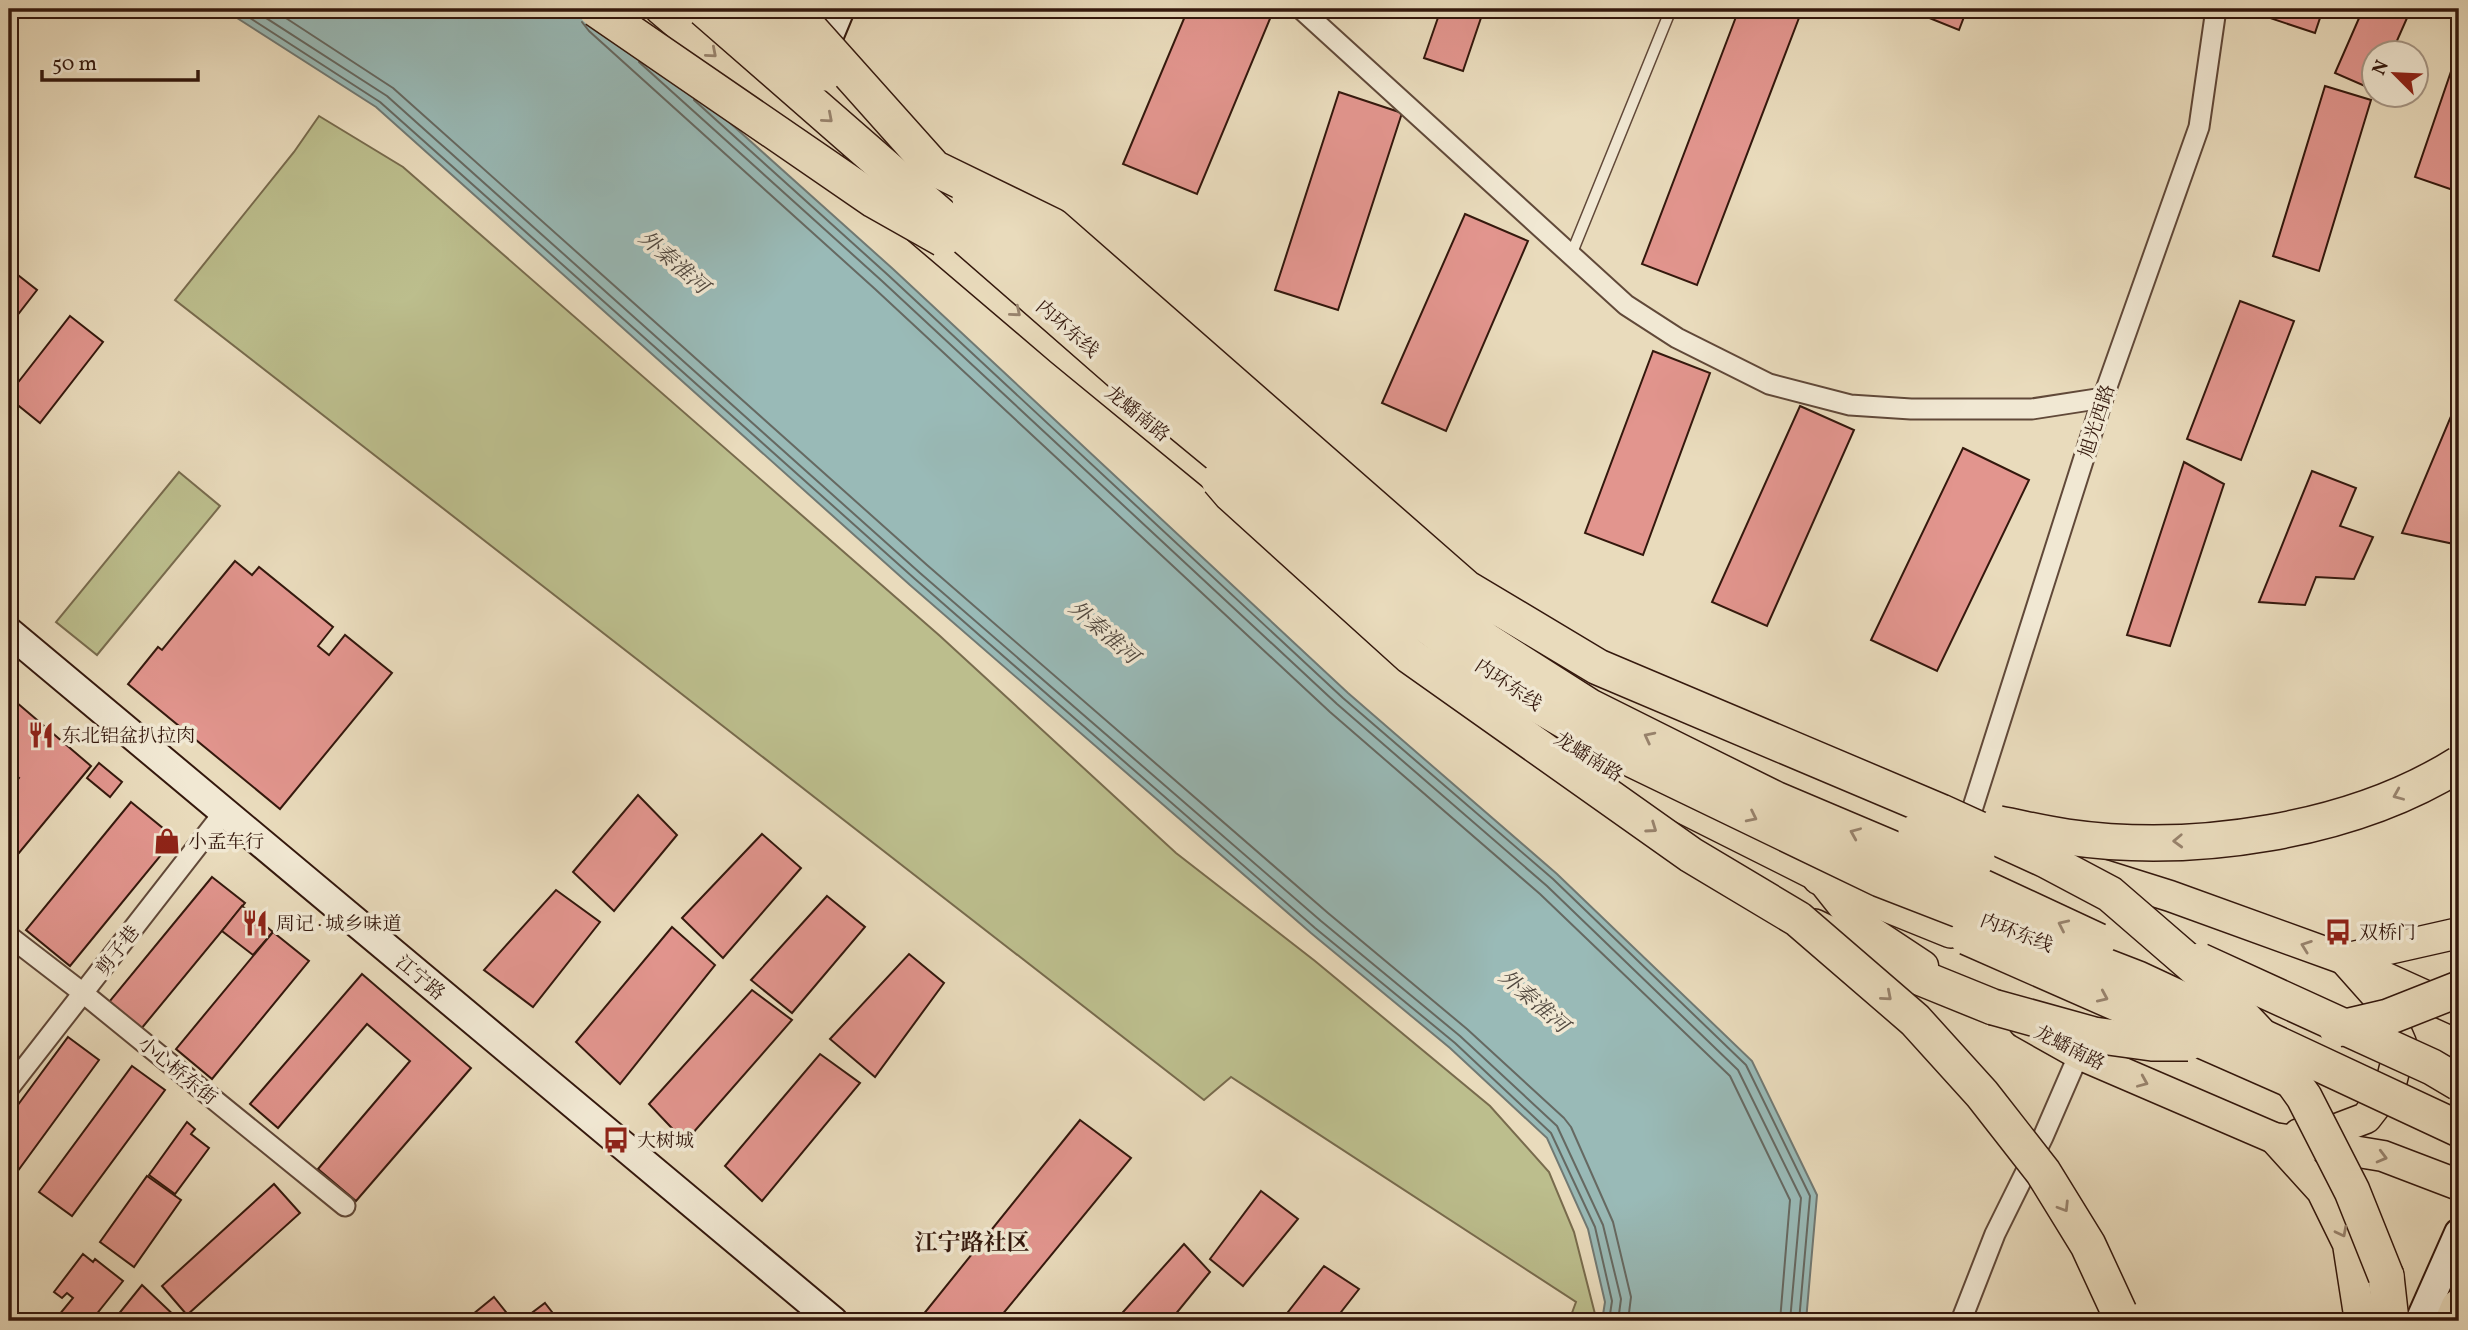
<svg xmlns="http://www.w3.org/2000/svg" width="2468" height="1330" font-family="Vollkorn,'Noto Serif SC',serif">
	<rect width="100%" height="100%" fill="#e9dbbc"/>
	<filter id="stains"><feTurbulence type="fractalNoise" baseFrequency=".00286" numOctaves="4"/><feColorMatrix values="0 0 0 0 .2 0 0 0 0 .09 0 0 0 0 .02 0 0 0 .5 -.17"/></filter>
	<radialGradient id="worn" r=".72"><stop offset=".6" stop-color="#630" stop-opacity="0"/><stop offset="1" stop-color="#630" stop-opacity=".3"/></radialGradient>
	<!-- green -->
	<g fill="#bcbe8d" stroke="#786b4d" stroke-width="2">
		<polygon points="319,116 403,167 940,636 1176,853 1315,961 1490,1106 1549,1172 1574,1232 1595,1314 1593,1321 1569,1321 1576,1302 1231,1077 1204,1100 175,300 294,152"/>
		<polygon points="179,472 220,506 97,655 56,622"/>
	</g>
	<!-- water -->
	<polygon fill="#99bab7" stroke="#717973" stroke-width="2" points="223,9 603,9 893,269 1348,693 1557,874 1752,1061 1817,1195 1806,1321 1602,1321 1605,1302 1588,1229 1547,1138 1450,1048 1311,933 910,585 376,107"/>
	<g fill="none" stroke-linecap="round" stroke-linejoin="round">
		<!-- shore -->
		<g stroke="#666962" stroke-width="2">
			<polyline points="236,9 380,102 915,579 1315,928 1455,1043 1551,1133 1595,1227 1612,1301 1609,1321"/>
			<polyline points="252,9 387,96 920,573 1321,921 1460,1036 1557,1126 1603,1225 1621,1299 1618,1321"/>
			<polyline points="272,9 393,88 927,565 1328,913 1467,1029 1564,1118 1571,1127 1613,1222 1631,1297 1628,1321"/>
			<polyline points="582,22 589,31 875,289 1330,712 1540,894 1730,1076 1790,1200 1780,1321"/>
			<polyline points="639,62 882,281 1337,704 1547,886 1738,1070 1801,1198 1790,1321"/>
			<polyline points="694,100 888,275 1343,698 1553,879 1746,1065 1810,1196 1799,1321"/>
		</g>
	</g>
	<!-- building -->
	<g fill="#e2958e" stroke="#34180d" stroke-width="2">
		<polygon points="1188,9 1259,9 1272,14 1197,194 1123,164"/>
		<polygon points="1441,9 1484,9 1463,71 1424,58"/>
		<polygon points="1739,9 1802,10 1697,285 1642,264"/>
		<polygon points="1907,9 1967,9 1959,30"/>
		<polygon points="2250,9 2323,9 2315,33 2249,11"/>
		<polygon points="2363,9 2411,9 2392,52 2374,52 2374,90 2335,73"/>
		<polygon points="2459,48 2459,192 2415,177"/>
		<polygon points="2325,86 2371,100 2319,271 2273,256"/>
		<polygon points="1339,92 1402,113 1338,310 1275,290"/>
		<polygon points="1465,214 1528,241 1446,431 1382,403"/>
		<polygon points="9,268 37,290 9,326"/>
		<polygon points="2240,301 2294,321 2241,460 2187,439"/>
		<polygon points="70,316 103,342 40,423 9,398 9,394"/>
		<polygon points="1653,351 1710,373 1643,555 1585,533"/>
		<polygon points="1800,406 1854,430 1767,626 1712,602"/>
		<polygon points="2454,409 2459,413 2459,529 2454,544 2402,533"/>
		<polygon points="1963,448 2029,480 1937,671 1871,640"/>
		<polygon points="2184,462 2224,484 2170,646 2127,635"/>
		<polygon points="2312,471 2356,488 2340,526 2373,537 2354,579 2316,577 2305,605 2259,602"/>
		<polygon points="235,561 252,575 259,567 333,627 318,646 329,655 345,635 392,673 280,809 128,684 158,647 162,650"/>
		<polygon points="9,696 91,766 9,865 9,790 19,778 9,770"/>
		<polygon points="99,763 122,782 110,797 87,778"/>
		<polygon points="638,795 677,835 614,911 573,872"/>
		<polygon points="131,802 175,838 70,966 26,930"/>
		<polygon points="762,834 801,868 723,958 682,918"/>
		<polygon points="212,877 245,903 141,1029 109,1002"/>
		<polygon points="556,890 600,922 533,1007 484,970"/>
		<polygon points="827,896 865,927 792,1013 751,980"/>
		<polygon points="242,906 273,932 253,955 222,931"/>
		<polygon points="672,927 715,965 620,1084 576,1042"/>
		<polygon points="273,932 309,961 212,1079 176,1049"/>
		<polygon points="909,954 944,983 875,1077 830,1039"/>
		<polygon points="362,974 471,1068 356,1201 318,1169 410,1061 367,1024 278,1128 250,1104"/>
		<polygon points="752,990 792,1020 685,1142 649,1104"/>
		<polygon points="68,1037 99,1060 9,1183 9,1117"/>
		<polygon points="820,1054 860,1083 762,1201 725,1166"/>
		<polygon points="132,1066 165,1090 72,1216 39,1192"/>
		<polygon points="1080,1120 1131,1158 997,1321 918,1321"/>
		<polygon points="187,1122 195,1129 191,1134 209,1148 175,1194 149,1175"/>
		<polygon points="147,1176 181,1200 134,1267 100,1242"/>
		<polygon points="274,1184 300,1213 187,1315 162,1286"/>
		<polygon points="1261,1191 1298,1219 1243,1286 1210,1259"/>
		<polygon points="1184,1244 1210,1272 1170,1321 1115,1321"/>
		<polygon points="83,1254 93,1262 95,1259 123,1281 91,1321 54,1321 73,1298 67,1293 62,1298 54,1292"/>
		<polygon points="1324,1266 1359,1289 1334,1321 1281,1321"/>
		<polygon points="142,1285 180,1321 113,1321"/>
		<polygon points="494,1297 513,1321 498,1321 495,1314 485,1321 468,1321 467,1319"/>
		<polygon points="545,1303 559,1321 521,1321"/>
	</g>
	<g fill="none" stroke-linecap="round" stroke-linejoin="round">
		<!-- lane casing -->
		<g stroke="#614939" stroke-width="13">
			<polyline id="lane" points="1571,255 1671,9"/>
		</g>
		<!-- street casing -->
		<g stroke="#614939" stroke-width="23">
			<g id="street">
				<polyline points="1301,9 1626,305 1677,338 1769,384 1850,405 1911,409 2032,409 2103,398"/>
				<polyline points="1965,832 2103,398 2199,127 2216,9"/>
				<polyline points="9,936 83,993 345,1206"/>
				<polyline points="9,1088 224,812"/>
				<polyline points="1961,1321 1995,1234 2043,1137 2079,1054"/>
			</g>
		</g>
		<!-- secondary casing -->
		<g stroke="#34180d" stroke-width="32">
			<g id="secondary">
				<polyline points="823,50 840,9"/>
				<polyline points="9,632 833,1321"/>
				<polyline points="2420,1321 2459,1233"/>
			</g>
		</g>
		<!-- primary casing -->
		<g stroke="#34180d" stroke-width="33">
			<g id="primary">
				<polyline points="660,9 828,152"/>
				<polyline points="919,229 1061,350 1235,493"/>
				<polyline points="1482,611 1517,640 1631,703 1791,770"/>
				<polyline points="1533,721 1619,776 1820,877 1855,921 1923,966"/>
				<polyline points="2084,869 2170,896 2344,959 2459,1011"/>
				<polyline points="2024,1023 2079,1054 2274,1138 2383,1156 2459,1185"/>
				<polyline points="2299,1134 2337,1129 2366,1118 2390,1087 2401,1043 2384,1004 2344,959 2459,933"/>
				<polyline points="2274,1138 2322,1191 2348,1244 2360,1321"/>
			</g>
		</g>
		<!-- highway casing -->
		<g stroke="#34180d" stroke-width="38">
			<g id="highway">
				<polyline points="1770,762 1916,832"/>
				<polyline points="1820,877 1951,930"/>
				<polyline points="1814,927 1914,975 1993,1007"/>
				<polyline points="2386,1276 2391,1321"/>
				<polyline points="2453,1321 2459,1307"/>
			</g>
		</g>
		<!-- lane -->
		<use href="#lane" stroke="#f1e8d3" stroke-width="10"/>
		<!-- street -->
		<use href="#street" stroke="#f1e8d3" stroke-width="19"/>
		<!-- secondary -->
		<use href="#secondary" stroke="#f1e8d3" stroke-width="28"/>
		<!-- primary -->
		<use href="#primary" stroke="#e9dbbc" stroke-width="30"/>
		<!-- highway -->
		<use href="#highway" stroke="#e9dbbc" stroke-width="35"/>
		<!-- highway-bridge casing -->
		<g stroke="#34180d" stroke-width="38" stroke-linecap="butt">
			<g id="highway-bridge">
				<polyline points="596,9 874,200 943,239"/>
				<polyline points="704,9 1137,387 1407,610 1509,688 1625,756 1880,879 2138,979 2459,1129"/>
				<polyline points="751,9 825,73"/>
				<polyline points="792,9 934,168 1053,226 1466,588 1598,667 1941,812 2046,860 2110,894 2199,971 2258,1033 2304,1097 2352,1191 2386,1276"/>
				<polyline points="970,199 1251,443 1485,640 1590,707 1682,753 1775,799 1969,881 2098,941"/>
				<polyline points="1219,480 1231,494 1410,656 1691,855 1798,919 1915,1020 1982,1094 2043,1172 2088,1245 2119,1312"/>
				<path d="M1999,824C2021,828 2044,834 2067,837C2193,855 2351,832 2459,764"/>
				<polyline points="1916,832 1977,859"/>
				<polyline points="1967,937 2294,1081"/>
				<polyline points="2200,961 2432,1067 2459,1083"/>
				<polyline points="1993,1007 2094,1035 2152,1043 2188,1043"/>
				<polyline points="2337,1029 2388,1017 2459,989"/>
			</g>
		</g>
		<!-- highway-bridge -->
		<use href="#highway-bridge" stroke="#e9dbbc" stroke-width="35"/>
	</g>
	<!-- one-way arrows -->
	<defs><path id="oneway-chevron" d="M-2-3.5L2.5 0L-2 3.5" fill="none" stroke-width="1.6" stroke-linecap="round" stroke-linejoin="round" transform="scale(1.75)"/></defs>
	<g stroke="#98836d">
		<use href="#oneway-chevron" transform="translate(712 53) rotate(41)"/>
		<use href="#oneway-chevron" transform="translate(828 118) rotate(41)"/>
		<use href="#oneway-chevron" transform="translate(1016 312) rotate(40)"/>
		<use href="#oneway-chevron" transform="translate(1649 737) rotate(-153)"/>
		<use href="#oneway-chevron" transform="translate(2398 795) rotate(157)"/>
		<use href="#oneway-chevron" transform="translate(1752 817) rotate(26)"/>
		<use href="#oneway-chevron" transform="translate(1652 828) rotate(35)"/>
		<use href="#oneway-chevron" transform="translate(1855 833) rotate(-157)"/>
		<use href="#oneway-chevron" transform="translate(2178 841) rotate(178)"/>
		<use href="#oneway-chevron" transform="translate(2063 925) rotate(-155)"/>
		<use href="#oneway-chevron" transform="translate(2306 946) rotate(-160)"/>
		<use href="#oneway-chevron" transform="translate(1887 996) rotate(41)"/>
		<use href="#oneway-chevron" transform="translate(2103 997) rotate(24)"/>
		<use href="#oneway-chevron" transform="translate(2143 1082) rotate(23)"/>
		<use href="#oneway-chevron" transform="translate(2382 1157) rotate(15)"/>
		<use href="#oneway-chevron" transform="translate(2064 1207) rotate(58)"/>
		<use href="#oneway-chevron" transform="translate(2342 1232) rotate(63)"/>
	</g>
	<!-- icons -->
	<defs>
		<g id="restaurant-bare" transform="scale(2.1)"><path d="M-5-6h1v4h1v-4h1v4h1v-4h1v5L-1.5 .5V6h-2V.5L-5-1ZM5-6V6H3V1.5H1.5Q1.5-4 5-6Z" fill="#8f2418" stroke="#f1e8d3" stroke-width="2.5" paint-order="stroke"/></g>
		<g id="shop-bare" transform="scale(2.1)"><path d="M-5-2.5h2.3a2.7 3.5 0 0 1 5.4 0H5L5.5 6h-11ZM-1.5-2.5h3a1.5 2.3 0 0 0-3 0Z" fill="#8f2418" stroke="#f1e8d3" stroke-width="2.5" paint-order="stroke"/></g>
		<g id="bus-bare" transform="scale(2.1)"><path d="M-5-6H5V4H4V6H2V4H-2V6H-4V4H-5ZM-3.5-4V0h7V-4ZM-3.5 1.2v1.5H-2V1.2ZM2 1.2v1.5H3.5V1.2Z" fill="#8f2418" stroke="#f1e8d3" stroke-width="2.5" paint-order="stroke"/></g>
	</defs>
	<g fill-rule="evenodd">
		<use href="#restaurant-bare" x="41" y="735"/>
		<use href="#shop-bare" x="167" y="841"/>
		<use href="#restaurant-bare" x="255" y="923"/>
		<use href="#bus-bare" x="2338" y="932"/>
		<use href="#bus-bare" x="616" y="1140"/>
	</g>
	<g text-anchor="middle" stroke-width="7" stroke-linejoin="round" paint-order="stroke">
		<!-- street labels -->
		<g font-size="19" fill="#34180d" stroke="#f1e8d3">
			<text transform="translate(1068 328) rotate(41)" y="7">内环东线</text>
			<text transform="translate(1138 413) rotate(39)" y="7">龙蟠南路</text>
			<text transform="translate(2096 421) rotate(-72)" y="7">旭光西路</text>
			<text transform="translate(1509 684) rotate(34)" y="7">内环东线</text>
			<text transform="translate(1589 756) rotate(32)" y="7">龙蟠南路</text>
			<text transform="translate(2017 932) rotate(21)" y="7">内环东线</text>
			<text transform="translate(117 950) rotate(-52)" y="7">剪子巷</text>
			<text transform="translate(421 977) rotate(40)" y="7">江宁路</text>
			<text transform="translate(2070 1047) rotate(27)" y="7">龙蟠南路</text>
			<text transform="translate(178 1070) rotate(39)" y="7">小心桥东街</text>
		</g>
		<!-- poi labels -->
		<g font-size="19" fill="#34180d" stroke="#f1e8d3" text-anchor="start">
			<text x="62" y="742">东北铝盆扒拉肉</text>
			<text x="188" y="848">小孟车行</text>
			<text x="276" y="930">周记 · 城乡味道</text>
			<text x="2359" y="939">双桥门</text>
			<text x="637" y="1147">大树城</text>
		</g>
		<!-- water labels -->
		<g font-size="21" font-style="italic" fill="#524940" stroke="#f1e8d3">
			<text transform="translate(674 262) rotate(41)" y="7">外秦淮河</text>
			<text transform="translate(1104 632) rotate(41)" y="7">外秦淮河</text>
			<text transform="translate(1534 1001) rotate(41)" y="7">外秦淮河</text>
		</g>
		<!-- quarter labels -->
		<g font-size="23" font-weight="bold" fill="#34180d" stroke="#f1e8d3">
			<text x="972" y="1250">江宁路社区</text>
		</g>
	</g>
	<!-- margin -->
	<rect width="2468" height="1330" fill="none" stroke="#e9dbbc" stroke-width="35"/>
	<rect x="10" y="10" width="2447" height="1309" fill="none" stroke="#34180d" stroke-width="3.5"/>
	<rect x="18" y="18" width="2433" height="1295" fill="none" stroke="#34180d" stroke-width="2"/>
	<!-- north arrow -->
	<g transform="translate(2395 74) rotate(294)"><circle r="33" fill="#f1e8d3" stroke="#a59584" stroke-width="2"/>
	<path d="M0-5L12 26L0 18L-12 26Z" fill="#8f2418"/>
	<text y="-10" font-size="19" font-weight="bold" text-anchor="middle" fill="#34180d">N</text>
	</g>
	<!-- scale -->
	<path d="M42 70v10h156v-10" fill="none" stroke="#34180d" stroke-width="3.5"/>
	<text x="52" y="70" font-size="21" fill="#34180d" stroke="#f1e8d3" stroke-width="5" paint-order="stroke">50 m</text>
	<rect width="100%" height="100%" filter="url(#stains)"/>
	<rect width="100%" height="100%" fill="url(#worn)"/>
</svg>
